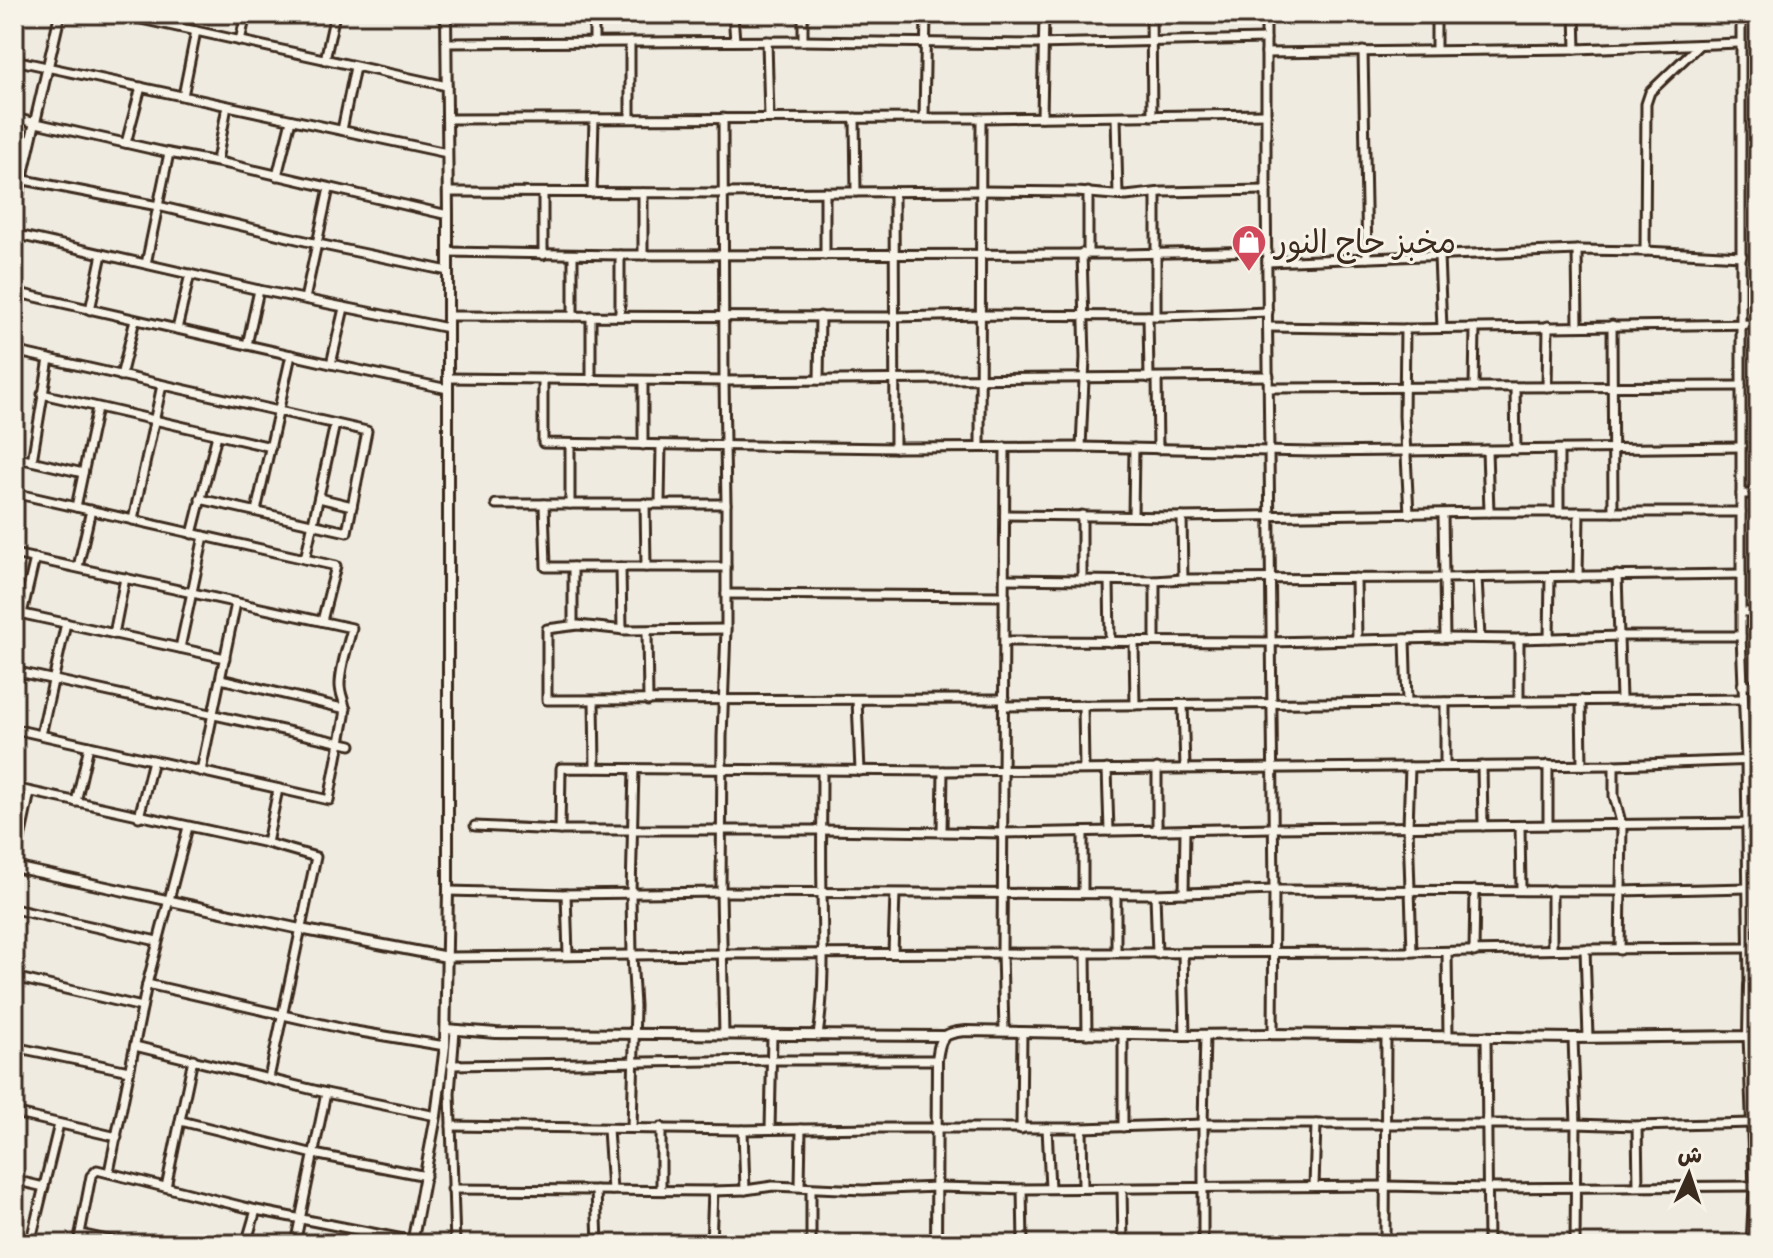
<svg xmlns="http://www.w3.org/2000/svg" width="1773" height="1258" font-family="Caveat,'Playpen Sans Arabic',sans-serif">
	<rect width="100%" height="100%" fill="#efebe0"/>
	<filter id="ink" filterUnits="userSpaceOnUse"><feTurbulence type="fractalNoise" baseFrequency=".0125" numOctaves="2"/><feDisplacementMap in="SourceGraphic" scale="16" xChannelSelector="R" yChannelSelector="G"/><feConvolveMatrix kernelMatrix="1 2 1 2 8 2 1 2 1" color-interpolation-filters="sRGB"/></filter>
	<g filter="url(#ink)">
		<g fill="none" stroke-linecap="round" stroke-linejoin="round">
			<!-- minor casing -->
			<g stroke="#3b2a1e" stroke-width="13">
				<g id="minor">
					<polyline points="118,14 447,86"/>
					<polyline points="594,14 594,43"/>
					<polyline points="733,14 735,41"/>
					<polyline points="803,14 803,41"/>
					<polyline points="1151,14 1152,116"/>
					<polyline points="1266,14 1266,190 1274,890 1273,1034"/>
					<polyline points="1575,14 1576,49"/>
					<polyline points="1741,14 1741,636 1746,760 1749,985"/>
					<polyline points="240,41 246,14"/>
					<polyline points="767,41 769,118"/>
					<polyline points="630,42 630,118"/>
					<polyline points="447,43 803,41 1035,44 1266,39"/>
					<polyline points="1436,50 1436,14"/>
					<polyline points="1363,51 1367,258"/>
					<polyline points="1266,53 1576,49 1740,43"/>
					<polyline points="14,60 447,153"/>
					<polyline points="325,60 335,14"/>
					<polyline points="1759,62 1759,98"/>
					<polyline points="183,96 196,31"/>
					<polyline points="924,117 926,14"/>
					<polyline points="1042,117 1044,14"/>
					<polyline points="1116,117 1118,195"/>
					<polyline points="14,118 169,153 228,164 448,215"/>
					<polyline points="723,118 724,381 726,504 726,629 722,737 721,892 724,1035"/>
					<polyline points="855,118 856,192"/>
					<polyline points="447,119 981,118 1266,114"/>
					<polyline points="342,130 355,67"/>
					<polyline points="126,143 141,87"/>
					<polyline points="217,161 227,106"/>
					<polyline points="277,176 291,120"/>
					<polyline points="14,178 158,206 318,244 448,271"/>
					<polyline points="448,192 723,193 980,191 1077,192 1126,196 1162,192 1266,190"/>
					<polyline points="894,192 895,448"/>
					<polyline points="1088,192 1088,253"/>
					<polyline points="592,193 594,119"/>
					<polyline points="1156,193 1156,316"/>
					<polyline points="14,234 259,290 448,328"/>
					<polyline points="1577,250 1578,326"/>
					<polyline points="1645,251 1646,104 1650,92 1699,45"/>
					<polyline points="448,252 620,255 1123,254 1267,251"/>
					<polyline points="543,255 543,193"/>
					<polyline points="620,255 620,316"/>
					<polyline points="643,255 643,193"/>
					<polyline points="825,255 825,192"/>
					<polyline points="1439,256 1442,328"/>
					<polyline points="1267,262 1577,250 1645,251 1742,256"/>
					<polyline points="146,264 169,153"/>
					<polyline points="14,292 331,364 448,389"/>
					<polyline points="305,299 329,188"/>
					<polyline points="90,310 102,254"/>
					<polyline points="448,316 893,317 981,315 1164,316 1268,312"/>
					<polyline points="573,316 573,256"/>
					<polyline points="1148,316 1149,378"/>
					<polyline points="1612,325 1613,512"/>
					<polyline points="1268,327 1405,329 1759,324"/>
					<polyline points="177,329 190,274"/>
					<polyline points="1405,329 1404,416 1409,514"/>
					<polyline points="247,345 259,290"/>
					<polyline points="14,351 367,431 347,532 200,499"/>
					<polyline points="331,364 344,308"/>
					<polyline points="121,376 135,320"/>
					<polyline points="448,378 724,381 1269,376"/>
					<polyline points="1157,378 1158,449"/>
					<polyline points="543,379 543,443 895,448 1081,447 1313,452 1741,447"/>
					<polyline points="591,380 591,316"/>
					<polyline points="819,380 820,316"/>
					<polyline points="643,381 643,445"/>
					<polyline points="1474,387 1475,328"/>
					<polyline points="1547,387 1548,326"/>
					<polyline points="1269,388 1741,386"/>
					<polyline points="1515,388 1516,450"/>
					<polyline points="42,394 271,447"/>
					<polyline points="980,447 981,118"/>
					<polyline points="1081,447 1085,358 1082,253"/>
					<polyline points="1487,450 1489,512"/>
					<polyline points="14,457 83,473"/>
					<polyline points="32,461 49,359"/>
					<polyline points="14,493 336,566 322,621"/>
					<polyline points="1741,494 1759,494"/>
					<polyline points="319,498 352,506"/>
					<polyline points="660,502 661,446"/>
					<polyline points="645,503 646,567"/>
					<polyline points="496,504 726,504"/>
					<polyline points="544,504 546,567 726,567"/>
					<polyline points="570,504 570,444"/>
					<polyline points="76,507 97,408"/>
					<polyline points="256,511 291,355"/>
					<polyline points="1559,512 1559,450"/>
					<polyline points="1443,514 1445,638"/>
					<polyline points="1005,515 1182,517 1489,512 1741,512"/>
					<polyline points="1133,516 1134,448"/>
					<polyline points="1182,517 1183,579"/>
					<polyline points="133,520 162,385"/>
					<polyline points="192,534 217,435"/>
					<path d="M14,554L352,628C348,646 340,666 340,685C340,697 347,702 345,716L329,800L14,729"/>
					<polyline points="305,559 335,424"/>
					<polyline points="78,567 91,510"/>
					<polyline points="573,567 573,625"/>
					<polyline points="621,567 622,630"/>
					<polyline points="1617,575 1621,699"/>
					<polyline points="1477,577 1480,638"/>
					<polyline points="1578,577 1579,512"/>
					<polyline points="1356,578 1357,640"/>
					<polyline points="1005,579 1155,581 1183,579 1444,578 1741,574"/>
					<polyline points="1082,580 1082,515"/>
					<polyline points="1109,581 1110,642"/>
					<polyline points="726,594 1005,596"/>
					<polyline points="14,612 225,658"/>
					<polyline points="1741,612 1759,612"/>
					<polyline points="22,614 35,558"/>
					<polyline points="726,629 625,630 578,625 547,629 547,700 1004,699"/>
					<polyline points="647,631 648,701"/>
					<polyline points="114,634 125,578"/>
					<polyline points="1549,638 1550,577"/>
					<polyline points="1405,639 1407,702"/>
					<polyline points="1519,639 1519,700"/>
					<polyline points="1005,641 1271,642 1445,638 1519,639 1620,636 1741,636"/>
					<polyline points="1134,641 1135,705"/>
					<polyline points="1155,641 1155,581"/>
					<polyline points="180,648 204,536"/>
					<polyline points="14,671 351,745"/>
					<polyline points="221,679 346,709"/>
					<polyline points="1742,685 1759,685"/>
					<polyline points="857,700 860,771"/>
					<polyline points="1581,700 1582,765"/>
					<polyline points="594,701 595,768"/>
					<polyline points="1445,702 1445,766"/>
					<polyline points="1083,705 1084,769"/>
					<polyline points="1183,705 1185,767"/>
					<polyline points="1004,706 1743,699"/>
					<polyline points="41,735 66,623"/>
					<polyline points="1614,765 1614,796 1622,826 1620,950"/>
					<polyline points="1482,766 1483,826"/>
					<polyline points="1410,767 1408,827 1412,952"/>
					<polyline points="1107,769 1109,831"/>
					<polyline points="201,771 236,603"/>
					<polyline points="14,788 267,843 316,857 269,1078"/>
					<polyline points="76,802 89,746"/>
					<polyline points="139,817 153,760"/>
					<polyline points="1548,825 1548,765"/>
					<polyline points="475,826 560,830 822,830 1003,833 1273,828 1759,823"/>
					<polyline points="1520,826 1521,889"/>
					<polyline points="560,830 561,768 943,771 1614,765 1759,760"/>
					<polyline points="1157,830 1157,768"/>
					<polyline points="942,831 943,771"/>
					<polyline points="1083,832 1083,893"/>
					<polyline points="267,843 278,789"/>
					<polyline points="14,867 30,792"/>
					<polyline points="448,891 566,894 721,892 1155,894 1274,890 1620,891 1748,888"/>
					<polyline points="1184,893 1185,830"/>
					<polyline points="566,894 568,955"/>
					<polyline points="1155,894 1157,954"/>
					<polyline points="14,909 157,941"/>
					<polyline points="1552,949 1552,890"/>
					<polyline points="1585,949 1588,1037"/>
					<polyline points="1116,952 1116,894"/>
					<polyline points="1447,952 1448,1035"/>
					<polyline points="1474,952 1475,890"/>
					<polyline points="893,953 895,894"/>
					<polyline points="1086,953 1087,1034"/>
					<polyline points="1183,954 1185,1035"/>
					<polyline points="447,957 723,954 1412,952 1585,949 1748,948"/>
					<polyline points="14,977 142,1007"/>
					<polyline points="147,984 349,1030 445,1046"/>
					<polyline points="1004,1031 1002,953 1005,447"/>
					<path d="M818,1036C825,989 823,942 822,894C821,853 822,812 822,770"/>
					<polyline points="1486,1036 1488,1244"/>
					<polyline points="1748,1036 1754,1186 1751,1244"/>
					<polyline points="1573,1038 1576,1124 1575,1244"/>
					<polyline points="135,1046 326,1093 436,1116"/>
					<polyline points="14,1047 129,1071"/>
					<polyline points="451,1065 771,1060 937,1060"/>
					<polyline points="14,1113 117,1137"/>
					<polyline points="181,1121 314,1154 426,1176"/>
					<polyline points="451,1126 743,1130 876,1128 1082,1128 1203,1124 1576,1124 1637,1126 1752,1123"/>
					<polyline points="1637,1126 1638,1186"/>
					<polyline points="661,1127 661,1190"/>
					<polyline points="1123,1127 1123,1034"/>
					<polyline points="632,1128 635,1006 632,956 631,893 634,769"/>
					<polyline points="1047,1128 1050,1188"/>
					<polyline points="1082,1128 1083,1187"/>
					<polyline points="608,1129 612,1190"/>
					<polyline points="770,1129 772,1036"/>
					<polyline points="1021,1129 1022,1032"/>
					<polyline points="743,1130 745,1190"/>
					<polyline points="109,1172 147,984 188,827"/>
					<polyline points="14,1180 44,1187"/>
					<polyline points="800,1186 801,1129"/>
					<polyline points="1314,1186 1316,1124"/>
					<polyline points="166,1187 193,1059"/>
					<polyline points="1122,1188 1123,1244"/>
					<polyline points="452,1189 713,1191 745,1190 773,1186 863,1190 937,1187 1022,1189 1385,1186 1486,1188 1754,1186"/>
					<polyline points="811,1189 811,1244"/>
					<polyline points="1022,1189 1023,1244"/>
					<polyline points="596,1190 598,1244"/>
					<polyline points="80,1234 126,1244"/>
					<polyline points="30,1244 59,1124"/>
					<polyline points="78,1244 91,1176 97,1170 256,1210 413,1241"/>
					<polyline points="246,1244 256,1210"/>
					<polyline points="295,1244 326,1093"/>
					<polyline points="455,1244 450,1093 455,1031"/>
					<polyline points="711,1244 713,1191"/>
					<polyline points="1203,1244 1203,1124 1205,1035"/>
					<polyline points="1385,1244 1386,1035"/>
				</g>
			</g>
			<!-- tertiary casing -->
			<g stroke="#3b2a1e" stroke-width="14">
				<g id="tertiary">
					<polyline points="14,213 60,14"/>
					<polyline points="14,867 300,929 447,957"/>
					<polyline points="446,1029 496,1033 943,1036"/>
					<polyline points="412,1244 436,1116 445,1046 448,891 448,215 446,14"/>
					<path d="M936,1244L937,1060C940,1037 942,1033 966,1031L1185,1035L1273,1034L1573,1038L1748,1036L1749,985H1759"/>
				</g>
			</g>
			<!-- minor -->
			<use href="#minor" stroke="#f7f3e8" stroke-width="7"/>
			<!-- tertiary -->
			<use href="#tertiary" stroke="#f7f3e8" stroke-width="8"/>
		</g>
	</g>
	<!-- icons -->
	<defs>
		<g id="shop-pin" transform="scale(1.8)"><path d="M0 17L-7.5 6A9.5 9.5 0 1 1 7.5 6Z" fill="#d1495b" stroke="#f7f3e8"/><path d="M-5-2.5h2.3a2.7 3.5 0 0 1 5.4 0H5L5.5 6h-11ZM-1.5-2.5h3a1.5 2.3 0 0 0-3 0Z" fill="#fff"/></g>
	</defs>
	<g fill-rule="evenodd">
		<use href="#shop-pin" x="1249" y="242"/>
	</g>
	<g text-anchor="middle" stroke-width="6" stroke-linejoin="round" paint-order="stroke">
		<!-- poi labels -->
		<g font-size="32" fill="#3b2a1e" stroke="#f7f3e8" text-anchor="start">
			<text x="1275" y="253">مخبز حاج النور</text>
		</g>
	</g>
	<!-- margin -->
	<rect width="1773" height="1258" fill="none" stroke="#f7f3e8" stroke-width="48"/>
	<rect x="24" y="24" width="1725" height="1210" fill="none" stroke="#3b2a1e" stroke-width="3" filter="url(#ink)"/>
	<!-- north arrow -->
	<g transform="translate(1689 1174) rotate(3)" stroke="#f7f3e8" stroke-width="6" paint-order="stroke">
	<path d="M0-6L14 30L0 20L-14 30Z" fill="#3b2a1e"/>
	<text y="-12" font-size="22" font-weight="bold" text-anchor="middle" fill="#3b2a1e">ش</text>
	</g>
</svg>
